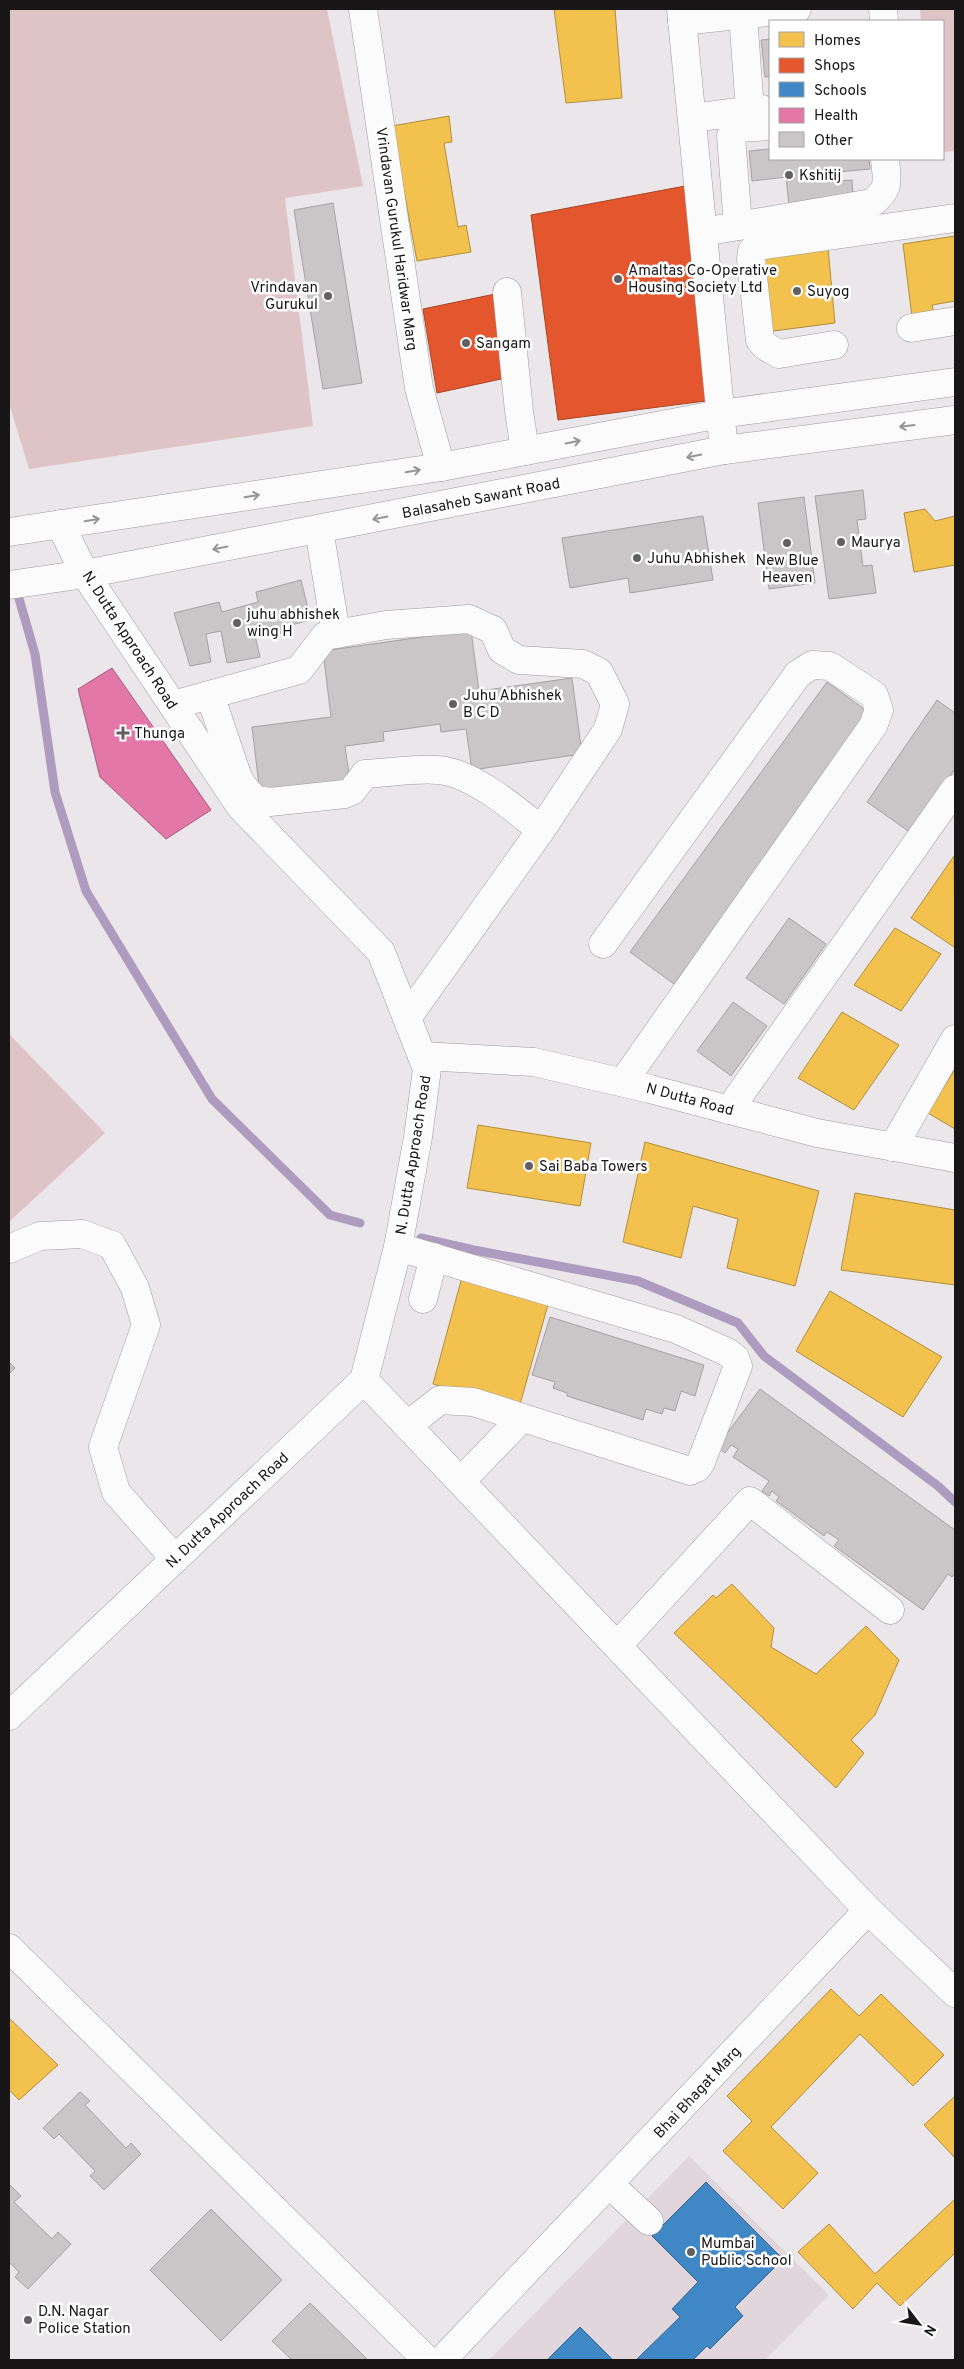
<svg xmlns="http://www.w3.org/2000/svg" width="964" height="2369" font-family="Overpass,sans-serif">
	<rect width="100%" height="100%" fill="#ebe6e9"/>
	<!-- built -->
	<polygon fill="#e1d6dc" points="689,2156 829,2295 765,2360 489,2360"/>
	<!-- green -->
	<g fill="#dec4c6">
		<polygon points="9,9 327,9 363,186 285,198 313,426 29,469 9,403"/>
		<polygon points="920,9 955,9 955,151 943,152 943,21 921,21"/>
		<polygon points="9,1034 105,1133 9,1222"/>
	</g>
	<!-- homes -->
	<g fill="#f2c14e" stroke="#b18e3e">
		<polygon points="554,9 615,9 622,98 566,103"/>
		<polygon points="449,116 452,142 444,143 458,227 466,225 471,252 417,261 392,126"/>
		<polygon points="955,236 955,301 932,305 934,313 912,317 903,244"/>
		<polygon points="828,248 835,323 766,332 759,259"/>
		<polygon points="925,509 935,521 955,516 955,565 914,572 904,513"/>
		<polygon points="954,856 955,945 954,947 911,918"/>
		<polygon points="895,928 941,954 901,1011 854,985"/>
		<polygon points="842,1012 899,1045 854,1110 798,1078"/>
		<polygon points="955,1069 955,1129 928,1113"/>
		<polygon points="478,1125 591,1143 580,1206 467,1188"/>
		<polygon points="645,1142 819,1191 795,1286 727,1268 738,1219 693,1206 681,1258 623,1242"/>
		<polygon points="855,1193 955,1210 955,1285 841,1270"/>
		<polygon points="462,1277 549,1301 519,1408 433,1384"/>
		<polygon points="830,1291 942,1357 903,1417 796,1351"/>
		<polygon points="732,1584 774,1628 771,1647 816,1674 866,1626 899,1660 875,1715 851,1740 864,1753 836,1788 674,1633 713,1595 716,1598"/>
		<polygon points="831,1989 859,2016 881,1994 944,2055 913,2086 860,2034 771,2127 818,2173 783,2209 723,2151 752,2121 727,2096"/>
		<polygon points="9,2018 58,2065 19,2100 9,2090"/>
		<polygon points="955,2096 955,2158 924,2125"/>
		<polygon points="955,2199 955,2253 900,2306 877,2283 853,2309 798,2252 829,2224 875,2274"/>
	</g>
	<!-- shops -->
	<g fill="#e4572e" stroke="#a74427">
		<polygon points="685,186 713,400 558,420 531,215"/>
		<polygon points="495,294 510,377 437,393 423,309"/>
	</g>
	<!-- schools -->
	<g fill="#3f88c5" stroke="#346691">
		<polygon points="706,2182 783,2259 735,2307 743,2316 710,2349 707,2346 693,2360 636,2360 680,2317 672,2309 698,2282 652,2236"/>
		<polygon points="580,2327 613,2360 547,2360"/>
	</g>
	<!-- health -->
	<polygon fill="#e377a8" stroke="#a65a7d" points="112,668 211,810 166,839 100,777 78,689"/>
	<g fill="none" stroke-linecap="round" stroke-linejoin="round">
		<!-- stream -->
		<g stroke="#ad9cbf" stroke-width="9">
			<polyline points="18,595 35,654 55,792 86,891 212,1099 330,1215 360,1223"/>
			<polyline points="421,1238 474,1250 638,1281 738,1323 764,1356 938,1486 955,1502"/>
		</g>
	</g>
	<!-- building -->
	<g fill="#cac6c7" stroke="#a6a2a4">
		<polygon points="770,39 770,77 765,77 761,40"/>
		<polygon points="770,149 770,159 869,159 870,169 827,173 827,182 852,180 853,198 789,205 786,177 752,181 749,151"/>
		<polygon points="333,203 362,383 323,389 294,210"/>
		<polygon points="863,490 866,519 857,520 863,566 872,565 876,593 829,599 815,496"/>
		<polygon points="804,497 815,583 769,589 758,503"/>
		<polygon points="703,516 713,580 630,593 628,578 570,588 562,538"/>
		<polygon points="301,580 311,620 283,627 284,632 274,635 272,626 254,631 260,657 227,663 221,631 206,634 211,662 190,666 174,613 219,602 222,612 258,602 256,592"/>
		<polygon points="471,630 479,691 572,678 582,754 472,770 466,729 441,732 440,724 383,732 384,741 345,746 350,781 260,794 252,727 331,717 323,651"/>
		<polygon points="827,682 871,714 674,984 630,952"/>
		<polygon points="937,700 955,713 955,769 911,833 867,802"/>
		<polygon points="789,918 826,944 784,1004 746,978"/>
		<polygon points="733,1002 767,1026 731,1076 697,1051"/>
		<polygon points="550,1317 704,1365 695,1396 681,1391 675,1411 664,1408 662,1414 646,1409 643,1420 567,1396 567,1393 553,1388 555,1382 532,1375"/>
		<polygon points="9,1362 15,1368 9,1374"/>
		<polygon points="760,1389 955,1530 955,1573 952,1577 948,1574 923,1610 834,1546 839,1540 827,1532 824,1536 776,1501 779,1497 772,1491 769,1496 762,1491 769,1481 733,1457 738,1449 731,1445 725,1453 717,1447"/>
		<polygon points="80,2092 90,2101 85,2105 126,2148 131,2143 141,2154 104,2190 90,2176 95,2171 59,2134 54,2139 43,2128"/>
		<polygon points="9,2184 21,2196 14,2202 52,2239 58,2232 71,2244 28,2289 15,2277 19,2272 9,2262"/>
		<polygon points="211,2209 282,2280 221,2341 150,2270"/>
		<polygon points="310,2303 368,2360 292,2360 272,2341"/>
	</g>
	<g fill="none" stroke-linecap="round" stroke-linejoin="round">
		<!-- minor casing -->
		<g stroke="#9f9b9d" stroke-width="29">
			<g id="minor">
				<polyline points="363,9 419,388 441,467"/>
				<polyline points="681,9 724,450"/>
				<polyline points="883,9 884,21"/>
				<polyline points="743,15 750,111"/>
				<polyline points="682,21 797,9"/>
				<polyline points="692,118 762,109"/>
				<polyline points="738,226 731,136 738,128 770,126"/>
				<path d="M703,232L872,203C891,188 887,181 885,159"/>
				<polyline points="507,292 519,411 525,451"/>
				<polyline points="911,328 955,321"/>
				<polyline points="834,345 779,354 765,346 760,340 751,259 752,251 757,246 955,218"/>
				<polyline points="319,529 336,634"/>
				<path d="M210,695L237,775L242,785L255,800L270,802L345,794L352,791L365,774C388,773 415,768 438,770C472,772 516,810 541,830"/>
				<polyline points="173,705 299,670 325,636 386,625 469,619 493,630 502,650 519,660 583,664 599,672 615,704 608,729 541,830 407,1018"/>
				<polyline points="603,944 798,674 812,665 830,666 874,695 879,710 873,726 623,1082"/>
				<polyline points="422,1056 534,1062 650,1089 817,1133 955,1158"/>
				<polyline points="729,1110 955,789"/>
				<polyline points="893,1147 955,1039"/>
				<polyline points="398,1247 676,1329 727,1352 735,1358 738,1366 701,1462 697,1468 690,1471 473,1402 440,1400 408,1425"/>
				<polyline points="9,1249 40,1236 82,1234 112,1245 135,1288 146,1325 103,1447 116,1492 175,1559"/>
				<polyline points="423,1299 434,1257"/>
				<polyline points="364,1380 868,1910"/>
				<polyline points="461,1481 522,1418"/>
				<polyline points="617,1646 750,1501 890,1610"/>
				<polyline points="9,1716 364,1380 398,1247 418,1137 427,1069 381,952 240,806 85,574 60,524"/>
				<polyline points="9,1948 427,2360"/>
				<polyline points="609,2184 649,2221"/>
				<polyline points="442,2360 868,1910 955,1993"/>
			</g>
		</g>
		<!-- major casing -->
		<g stroke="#9f9b9d" stroke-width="29">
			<g id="major">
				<polyline points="9,532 441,467 720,414 955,382"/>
				<polyline points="9,585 85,574 724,450 955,420"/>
			</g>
		</g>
		<!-- minor -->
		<use href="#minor" stroke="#fcfbfc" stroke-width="28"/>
		<!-- major -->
		<use href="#major" stroke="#fcfbfc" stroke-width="28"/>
	</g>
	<!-- one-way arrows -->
	<defs><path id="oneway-shaft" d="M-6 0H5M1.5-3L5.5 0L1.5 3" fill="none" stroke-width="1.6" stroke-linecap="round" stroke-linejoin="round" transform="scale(1.25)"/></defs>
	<g stroke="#969495">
		<use href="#oneway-shaft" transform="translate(907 426) rotate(173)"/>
		<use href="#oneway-shaft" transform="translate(573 442) rotate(-11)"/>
		<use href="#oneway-shaft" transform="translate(694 456) rotate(169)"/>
		<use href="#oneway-shaft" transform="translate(413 471) rotate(-9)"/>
		<use href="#oneway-shaft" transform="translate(252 496) rotate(-9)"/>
		<use href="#oneway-shaft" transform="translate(380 518) rotate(169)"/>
		<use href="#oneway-shaft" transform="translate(92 520) rotate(-9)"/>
		<use href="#oneway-shaft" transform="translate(220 548) rotate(169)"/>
	</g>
	<!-- markers -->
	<g fill="#625f61" stroke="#fff" stroke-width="2">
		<circle cx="789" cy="175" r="5"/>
		<circle cx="618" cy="279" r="5"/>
		<circle cx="797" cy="291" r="5"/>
		<circle cx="328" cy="296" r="5"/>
		<circle cx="466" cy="343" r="5"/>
		<circle cx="841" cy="542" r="5"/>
		<circle cx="787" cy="543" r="5"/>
		<circle cx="637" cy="558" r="5"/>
		<circle cx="237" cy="623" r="5"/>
		<circle cx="453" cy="704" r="5"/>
		<path d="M120.5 725.5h5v5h5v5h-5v5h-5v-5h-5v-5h5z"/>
		<circle cx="529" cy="1166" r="5"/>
		<circle cx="691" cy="2252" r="5"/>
		<circle cx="28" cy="2320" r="5"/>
	</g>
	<g text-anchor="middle" stroke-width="5" stroke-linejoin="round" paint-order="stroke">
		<!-- poi labels -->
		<g font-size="15" fill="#191618" stroke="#fff" text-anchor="start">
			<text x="799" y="180">Kshitij</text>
			<text x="628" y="275">Amaltas Co-Operative<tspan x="628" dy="17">Housing Society Ltd</tspan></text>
			<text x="318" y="292" text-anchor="end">Vrindavan<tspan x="318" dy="17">Gurukul</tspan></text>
			<text x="807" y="296">Suyog</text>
			<text x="476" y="348">Sangam</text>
			<text x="851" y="547">Maurya</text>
			<text x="647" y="563">Juhu Abhishek</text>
			<text x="787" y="565" text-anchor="middle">New Blue<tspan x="787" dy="17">Heaven</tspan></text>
			<text x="247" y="619">juhu abhishek<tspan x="247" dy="17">wing H</tspan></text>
			<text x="463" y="700">Juhu Abhishek<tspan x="463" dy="17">B C D</tspan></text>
			<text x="134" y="738">Thunga</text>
			<text x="539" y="1171">Sai Baba Towers</text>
			<text x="701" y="2248">Mumbai<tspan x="701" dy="17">Public School</tspan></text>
			<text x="38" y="2316">D.N. Nagar<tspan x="38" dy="17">Police Station</tspan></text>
		</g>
		<!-- street labels -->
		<g font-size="15" fill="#191618" stroke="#fff">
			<text transform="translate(397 239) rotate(82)" y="5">Vrindavan Gurukul Haridwar Marg</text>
			<text transform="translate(481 498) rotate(-11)" y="5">Balasaheb Sawant Road</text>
			<text transform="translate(130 640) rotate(57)" y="5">N. Dutta Approach Road</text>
			<text transform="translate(690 1099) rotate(15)" y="5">N Dutta Road</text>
			<text transform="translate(413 1155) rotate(-81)" y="5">N. Dutta Approach Road</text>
			<text transform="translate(227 1510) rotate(-43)" y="5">N. Dutta Approach Road</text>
			<text transform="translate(697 2092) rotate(-47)" y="5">Bhai Bhagat Marg</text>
		</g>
	</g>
	<!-- border -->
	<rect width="964" height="2369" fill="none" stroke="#191618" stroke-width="20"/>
	<!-- legend -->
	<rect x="769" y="20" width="175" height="140" fill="#ffffff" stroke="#a3a2a3"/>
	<rect x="779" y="32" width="25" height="15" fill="#f2c14e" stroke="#a3a2a3"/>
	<text x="814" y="45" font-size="15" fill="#191618">Homes</text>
	<rect x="779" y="58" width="25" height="15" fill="#e4572e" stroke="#a3a2a3"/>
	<text x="814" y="70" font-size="15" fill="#191618">Shops</text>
	<rect x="779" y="82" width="25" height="15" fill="#3f88c5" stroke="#a3a2a3"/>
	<text x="814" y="95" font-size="15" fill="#191618">Schools</text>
	<rect x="779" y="108" width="25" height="15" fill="#e377a8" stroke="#a3a2a3"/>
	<text x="814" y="120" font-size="15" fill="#191618">Health</text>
	<rect x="779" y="132" width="25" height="15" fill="#cac6c7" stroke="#a3a2a3"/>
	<text x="814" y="145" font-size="15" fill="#191618">Other</text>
	<!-- north arrow -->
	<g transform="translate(919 2324) rotate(121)" stroke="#ffffff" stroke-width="4" paint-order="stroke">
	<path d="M0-4L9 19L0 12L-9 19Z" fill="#191618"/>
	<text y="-8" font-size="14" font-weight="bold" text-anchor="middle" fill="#191618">N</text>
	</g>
</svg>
